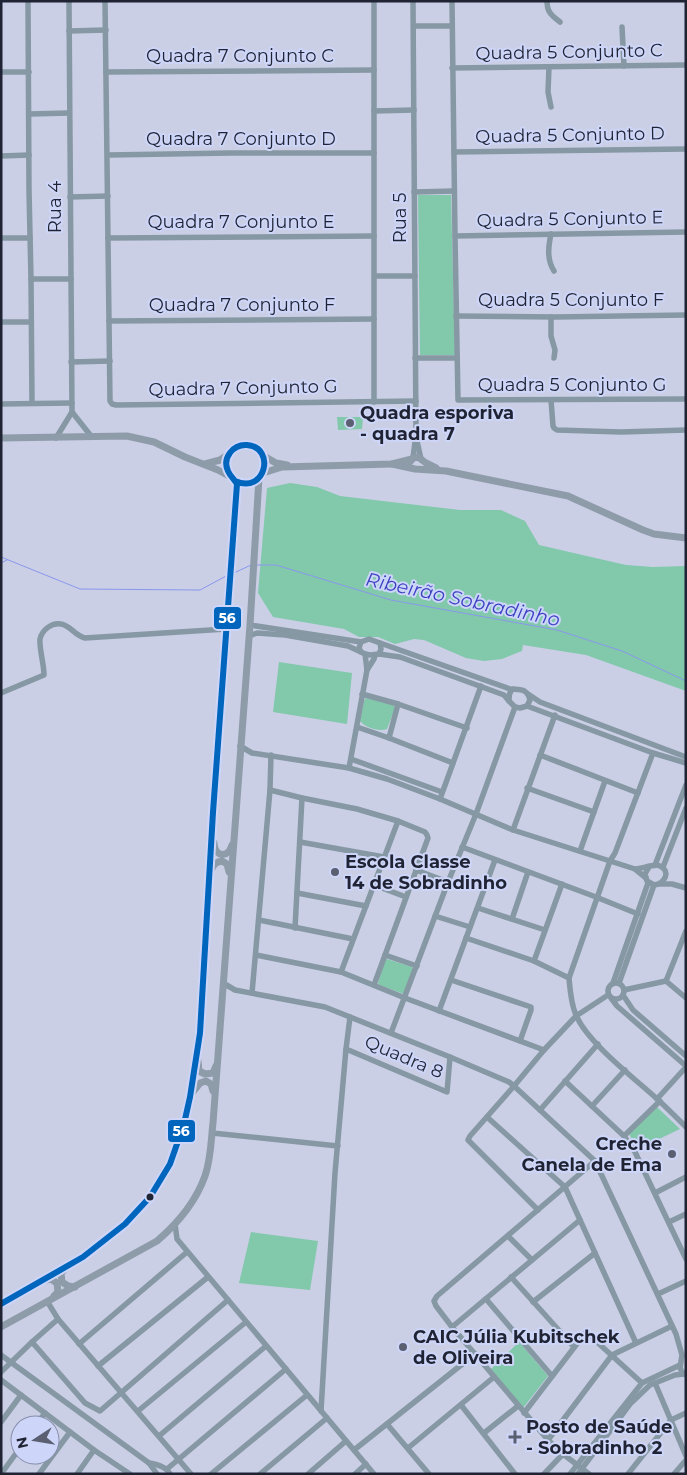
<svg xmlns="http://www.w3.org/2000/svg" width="687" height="1475" font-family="Montserrat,sans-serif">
	<rect width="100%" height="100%" fill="#cacfe6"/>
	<!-- green -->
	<g fill="#82c8ab">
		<polygon points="418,195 451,195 455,355 420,355"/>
		<polygon points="337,417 363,417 362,429 338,430"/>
		<polygon points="290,483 317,487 340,496 460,510 501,510 525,521 539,545 626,565 653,567 686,566 686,691 586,655 523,645 522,651 502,659 484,661 466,658 424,640 414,639 395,644 378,637 359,637 344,629 273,617 258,593 267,488"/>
		<polygon points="279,662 352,673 347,724 273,712"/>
		<path d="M366,698L393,704L395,708L387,729C379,732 366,728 360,721L364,701Z"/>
		<polygon points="387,959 412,967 413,969 404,994 379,985 378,983 385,960"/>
		<polygon points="657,1107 680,1129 638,1149 629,1134"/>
		<polygon points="251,1232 318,1241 310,1290 239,1283"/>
		<polygon points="519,1342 548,1376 523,1408 491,1369"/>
	</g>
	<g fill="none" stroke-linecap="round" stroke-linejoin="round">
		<!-- stream -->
		<g stroke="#8997ec" stroke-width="1">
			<polyline points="1,557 80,589 200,590 228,575"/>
			<polyline points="1,563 7,560"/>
			<polyline points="257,565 276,565 391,600 557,630 622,651 686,681"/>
			<polyline points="234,573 251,565"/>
		</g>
		<!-- minor -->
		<g stroke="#8698a4" stroke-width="5.5">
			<polyline points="28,1 29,190 31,279 32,403"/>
			<polyline points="105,1 110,401 112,404 116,405 416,401"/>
			<polyline points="374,1 374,402"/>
			<polyline points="452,1 455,236 458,400 686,399"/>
			<path d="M547,1C547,12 551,15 560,22"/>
			<polyline points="414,26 452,26"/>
			<polyline points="622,27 624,66"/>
			<polyline points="69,31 106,30"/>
			<polyline points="549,67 548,92 551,107"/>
			<polyline points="452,68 686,65"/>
			<polyline points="1,72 29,72"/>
			<polyline points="106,72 374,70"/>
			<polyline points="374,111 414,110"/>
			<polyline points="29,114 69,113"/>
			<polyline points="454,152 686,149"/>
			<polyline points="108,155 231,153 374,153"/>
			<polyline points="1,156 29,155"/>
			<polyline points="414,192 454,191"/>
			<polyline points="70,197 108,196"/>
			<path d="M551,234C548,248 547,260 554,271"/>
			<polyline points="455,236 686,232"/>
			<polyline points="1,238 30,238"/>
			<polyline points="108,238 374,236"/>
			<polyline points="375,276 415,276"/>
			<polyline points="31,279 71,279"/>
			<polyline points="456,316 555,317 686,315"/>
			<polyline points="551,317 551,336 555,350 554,358"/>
			<polyline points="109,321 374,319"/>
			<polyline points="1,322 31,322"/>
			<polyline points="415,358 457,358"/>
			<polyline points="71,362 110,361"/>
			<polyline points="551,400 553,426 554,428 557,430 621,432 686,430"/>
			<polyline points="1,404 72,403"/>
			<polyline points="72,412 91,436"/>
			<polyline points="56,438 72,412 69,1"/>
			<polyline points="417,441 421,459"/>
			<polyline points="413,458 416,434 413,1"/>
			<polyline points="250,625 361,642"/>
			<polyline points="249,636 257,633 285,635 348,646 361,652"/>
			<path d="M380,643L510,689C521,690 527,688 530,700L527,706L520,708L515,707L509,701C509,696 509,692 513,689"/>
			<polyline points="379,654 381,649 380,643 369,639 361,642 359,648 361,652 365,654 370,655 379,654 400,657 504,695 509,701"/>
			<polyline points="367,670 374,659 375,655"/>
			<path d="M1,693L44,675C44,664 39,648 40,639C42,630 52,622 61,624C70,625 75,636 85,638L226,629"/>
			<polyline points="362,694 398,704 467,728"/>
			<polyline points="528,694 540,702 686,757"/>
			<polyline points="527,706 653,753 686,763"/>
			<polyline points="357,727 389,738 453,763"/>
			<polyline points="389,738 398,704"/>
			<polyline points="240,746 252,753 349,768 387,779 440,799 513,830 635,869 646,878"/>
			<path d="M653,753L615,853L610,861L569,978C570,990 571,1004 576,1015C587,1042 634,1078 656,1098C666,1107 676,1117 686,1127"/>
			<polyline points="540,755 638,793"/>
			<polyline points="351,759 442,792"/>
			<polyline points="349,768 367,670 365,654"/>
			<polyline points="527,788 594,812"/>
			<polyline points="270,790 302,798 357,809 398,821 425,832 427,835 428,838 374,985"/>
			<polyline points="440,799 481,686"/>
			<polyline points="513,830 555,715"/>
			<polyline points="300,842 384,857"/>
			<polyline points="462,847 596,897 638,914"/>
			<polyline points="580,851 605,781"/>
			<polyline points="655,865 686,785"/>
			<polyline points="663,867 686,808"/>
			<path d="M635,869C642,869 655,863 660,866C671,871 665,884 654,885L647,881L645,874L649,867"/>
			<polyline points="416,870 448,882"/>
			<polyline points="660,884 672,884 686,888"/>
			<polyline points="374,885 406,897"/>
			<polyline points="297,893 366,906"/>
			<polyline points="478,908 545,930"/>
			<polyline points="435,916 470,927"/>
			<polyline points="512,919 528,872"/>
			<polyline points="259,920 353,939"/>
			<polyline points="295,928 302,798"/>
			<polyline points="466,938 534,961 569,978"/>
			<polyline points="256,955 341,972 405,998 544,1050"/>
			<polyline points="385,955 417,966"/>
			<polyline points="534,961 562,884"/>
			<polyline points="341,972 398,821"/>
			<polyline points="451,980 531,1007 531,1010 520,1041"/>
			<polyline points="666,981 686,931"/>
			<polyline points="666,981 686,998"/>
			<circle cx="616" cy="991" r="8"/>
			<polyline points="223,983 235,990 325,1007 450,1057 509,1082 514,1086 595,1161 676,1334 682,1355 680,1368 682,1372 686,1375"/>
			<polyline points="613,983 648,883"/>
			<polyline points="619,983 654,885"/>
			<polyline points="624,990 666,981"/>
			<polyline points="252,993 270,790 271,755"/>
			<polyline points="623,995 633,1010 686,1056"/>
			<polyline points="611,998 617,1006 686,1066"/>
			<polyline points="439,1011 495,860"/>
			<polyline points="350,1017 346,1049 447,1092 450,1057"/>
			<polyline points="391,1033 448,882 476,814 515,707"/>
			<polyline points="565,1081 624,1136 635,1152 686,1259"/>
			<polyline points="657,1099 686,1067"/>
			<polyline points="592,1106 625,1070"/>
			<polyline points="540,1110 598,1044"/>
			<polyline points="487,1117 565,1187 636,1343"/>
			<polyline points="212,1133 338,1146"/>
			<polyline points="624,1136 660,1101"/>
			<polyline points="655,1193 686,1177"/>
			<polyline points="538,1210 468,1140 470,1136 514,1086 544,1050 576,1016 608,995"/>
			<polyline points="669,1222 686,1214"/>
			<polyline points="175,1224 177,1239 374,1474"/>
			<polyline points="508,1236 532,1260"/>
			<polyline points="511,1277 574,1347"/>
			<polyline points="658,1294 686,1281"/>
			<polyline points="486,1299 552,1376"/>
			<polyline points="47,1301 58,1319 191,1474"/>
			<polyline points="533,1302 595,1253"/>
			<polyline points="58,1319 32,1342 85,1403 100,1411 228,1300"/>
			<polyline points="452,1327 580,1220"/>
			<polyline points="79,1344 187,1252"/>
			<polyline points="1,1355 149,1463 157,1474"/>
			<polyline points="98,1366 208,1277"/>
			<polyline points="1,1372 32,1342"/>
			<polyline points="1,1380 94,1450 130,1474"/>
			<polyline points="655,1383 686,1456"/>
			<polyline points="461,1405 515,1474"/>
			<polyline points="138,1411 246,1322"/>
			<polyline points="321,1411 335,1173 346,1049"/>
			<polyline points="524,1413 586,1332 642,1383"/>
			<polyline points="1,1422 21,1395"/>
			<polyline points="387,1424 429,1474"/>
			<polyline points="36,1425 45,1413"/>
			<polyline points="484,1433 518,1406"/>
			<polyline points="159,1436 266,1346"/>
			<polyline points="548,1440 612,1355 672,1326"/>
			<polyline points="408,1448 494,1377"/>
			<polyline points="354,1450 475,1354"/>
			<path d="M149,1463C156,1464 166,1466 170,1474"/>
			<polyline points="167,1469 286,1369"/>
			<polyline points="1,1474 20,1448"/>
			<polyline points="39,1474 70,1432"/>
			<polyline points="77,1474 94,1450"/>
			<polyline points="211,1474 307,1395"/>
			<polyline points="260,1474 327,1418"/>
			<polyline points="308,1474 346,1441"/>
			<polyline points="355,1474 366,1464"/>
			<polyline points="544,1474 563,1454"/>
			<polyline points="570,1474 642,1383 680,1365"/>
			<polyline points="578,1474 630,1404 650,1385 675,1375 684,1374"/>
			<polyline points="589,1474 563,1454 548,1440 452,1327 436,1306 434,1301 437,1296 595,1161"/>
			<polyline points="628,1474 671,1420 686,1413"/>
			<polyline points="674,1474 686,1460"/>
		</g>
		<!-- major -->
		<g stroke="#8e9caa" stroke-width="7">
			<polyline points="1,438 127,436 154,442 185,457 218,470 229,476"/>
			<polyline points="262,455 276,463 287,465"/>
			<polyline points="410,462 413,458 418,457 426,463 436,468"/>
			<polyline points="205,464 220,460 229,454"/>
			<polyline points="392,464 415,469 446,471 568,496 643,530 654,534 686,538"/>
			<polyline points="263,473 282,467 392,464 412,459"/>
			<path d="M214,843C215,857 228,859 232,845"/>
			<path d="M211,870C214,864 216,862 222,861L227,864L229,872"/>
			<polyline points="198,1061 199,1071 205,1074 213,1073 216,1066"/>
			<polyline points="192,1093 200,1083 206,1081 211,1084 213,1091"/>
			<polyline points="65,1269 61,1273 62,1282 68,1286 75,1287"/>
			<polyline points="46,1280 51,1279 57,1283 58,1292 54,1296"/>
			<path d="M1,1304L83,1257L125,1224L150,1197L170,1164L184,1124L190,1097L200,1033L213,812L237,484C234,479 230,476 228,471C222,458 233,444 247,445C276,447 266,495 235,481"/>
			<path d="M1,1327L157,1241C177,1224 196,1201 205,1176C211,1159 211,1140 213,1123L250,625L259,478"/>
		</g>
		<!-- bus-1 casing -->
		<g stroke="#cdd6f9" stroke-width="10">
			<path id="bus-1" d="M1,1304L83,1257L125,1224L150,1197L170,1164L184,1124L190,1097L200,1033L213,812L237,484C234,479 230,476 228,471C222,458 233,444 247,445C276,447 266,495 235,481"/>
		</g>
		<!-- bus-1 -->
		<use href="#bus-1" stroke="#0065bd" stroke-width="6"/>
	</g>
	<!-- markers -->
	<g fill="#5b5f72" stroke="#cdd6f9" stroke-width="2">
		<circle cx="350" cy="423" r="5"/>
		<circle cx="335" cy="872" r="5"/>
		<circle cx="672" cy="1154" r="5"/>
		<circle cx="403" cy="1347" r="5"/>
		<path d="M512.5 1429.5h5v5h5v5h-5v5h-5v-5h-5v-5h5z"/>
	</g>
	<circle fill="#1f2333" stroke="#cdd6f9" stroke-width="2" cx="150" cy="1197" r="4.5"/>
	<g text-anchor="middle" stroke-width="4" stroke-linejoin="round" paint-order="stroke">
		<!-- street labels -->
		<g font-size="18" fill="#1f2333" stroke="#cdd6f9">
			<text transform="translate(569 52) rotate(-1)" y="6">Quadra 5 Conjunto C</text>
			<text x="240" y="62">Quadra 7 Conjunto C</text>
			<text transform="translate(570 135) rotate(-1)" y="6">Quadra 5 Conjunto D</text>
			<text x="241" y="145">Quadra 7 Conjunto D</text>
			<text transform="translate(55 207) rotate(-90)" y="6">Rua 4</text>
			<text transform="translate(400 218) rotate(-90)" y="6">Rua 5</text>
			<text transform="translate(570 219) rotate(-1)" y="6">Quadra 5 Conjunto E</text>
			<text x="241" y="228">Quadra 7 Conjunto E</text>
			<text x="571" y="306">Quadra 5 Conjunto F</text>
			<text x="242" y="311">Quadra 7 Conjunto F</text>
			<text x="572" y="391">Quadra 5 Conjunto G</text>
			<text transform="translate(243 388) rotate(-1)" y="6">Quadra 7 Conjunto G</text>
			<text transform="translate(404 1057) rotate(23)" y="6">Quadra 8</text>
		</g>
		<!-- poi labels -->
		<g font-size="18" font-weight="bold" fill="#1f2333" stroke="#cdd6f9" text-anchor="start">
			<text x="360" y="419">Quadra esporiva<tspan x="360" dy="21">- quadra 7</tspan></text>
			<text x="345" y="868">Escola Classe<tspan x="345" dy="21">14 de Sobradinho</tspan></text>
			<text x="662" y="1150" text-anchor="end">Creche<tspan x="662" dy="21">Canela de Ema</tspan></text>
			<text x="413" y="1343">CAIC Júlia Kubitschek<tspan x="413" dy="21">de Oliveira</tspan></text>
			<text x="526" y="1433">Posto de Saúde<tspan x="526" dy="21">- Sobradinho 2</tspan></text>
		</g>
		<!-- water labels -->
		<g font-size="19" font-style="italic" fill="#3b40c0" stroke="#cdd6f9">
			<text transform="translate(463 599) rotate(12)" y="7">Ribeirão Sobradinho</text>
		</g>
	</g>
	<g stroke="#cdd6f9" stroke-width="2">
		<rect x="213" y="606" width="29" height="24" rx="5" fill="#0065bd"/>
		<rect x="167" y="1119" width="29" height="24" rx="5" fill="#0065bd"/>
	</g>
	<g font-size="14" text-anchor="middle" font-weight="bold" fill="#fff">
		<text x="227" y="623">56</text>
		<text x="181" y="1136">56</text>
	</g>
	<!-- border -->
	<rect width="687" height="1475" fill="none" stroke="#1f2333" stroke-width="5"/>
	<!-- north arrow -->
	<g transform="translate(35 1440) rotate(258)"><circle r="24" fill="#cdd6f9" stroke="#878eaa"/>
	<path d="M0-4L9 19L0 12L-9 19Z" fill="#5b5f72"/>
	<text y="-8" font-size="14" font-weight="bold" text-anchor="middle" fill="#1f2333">N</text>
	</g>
</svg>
